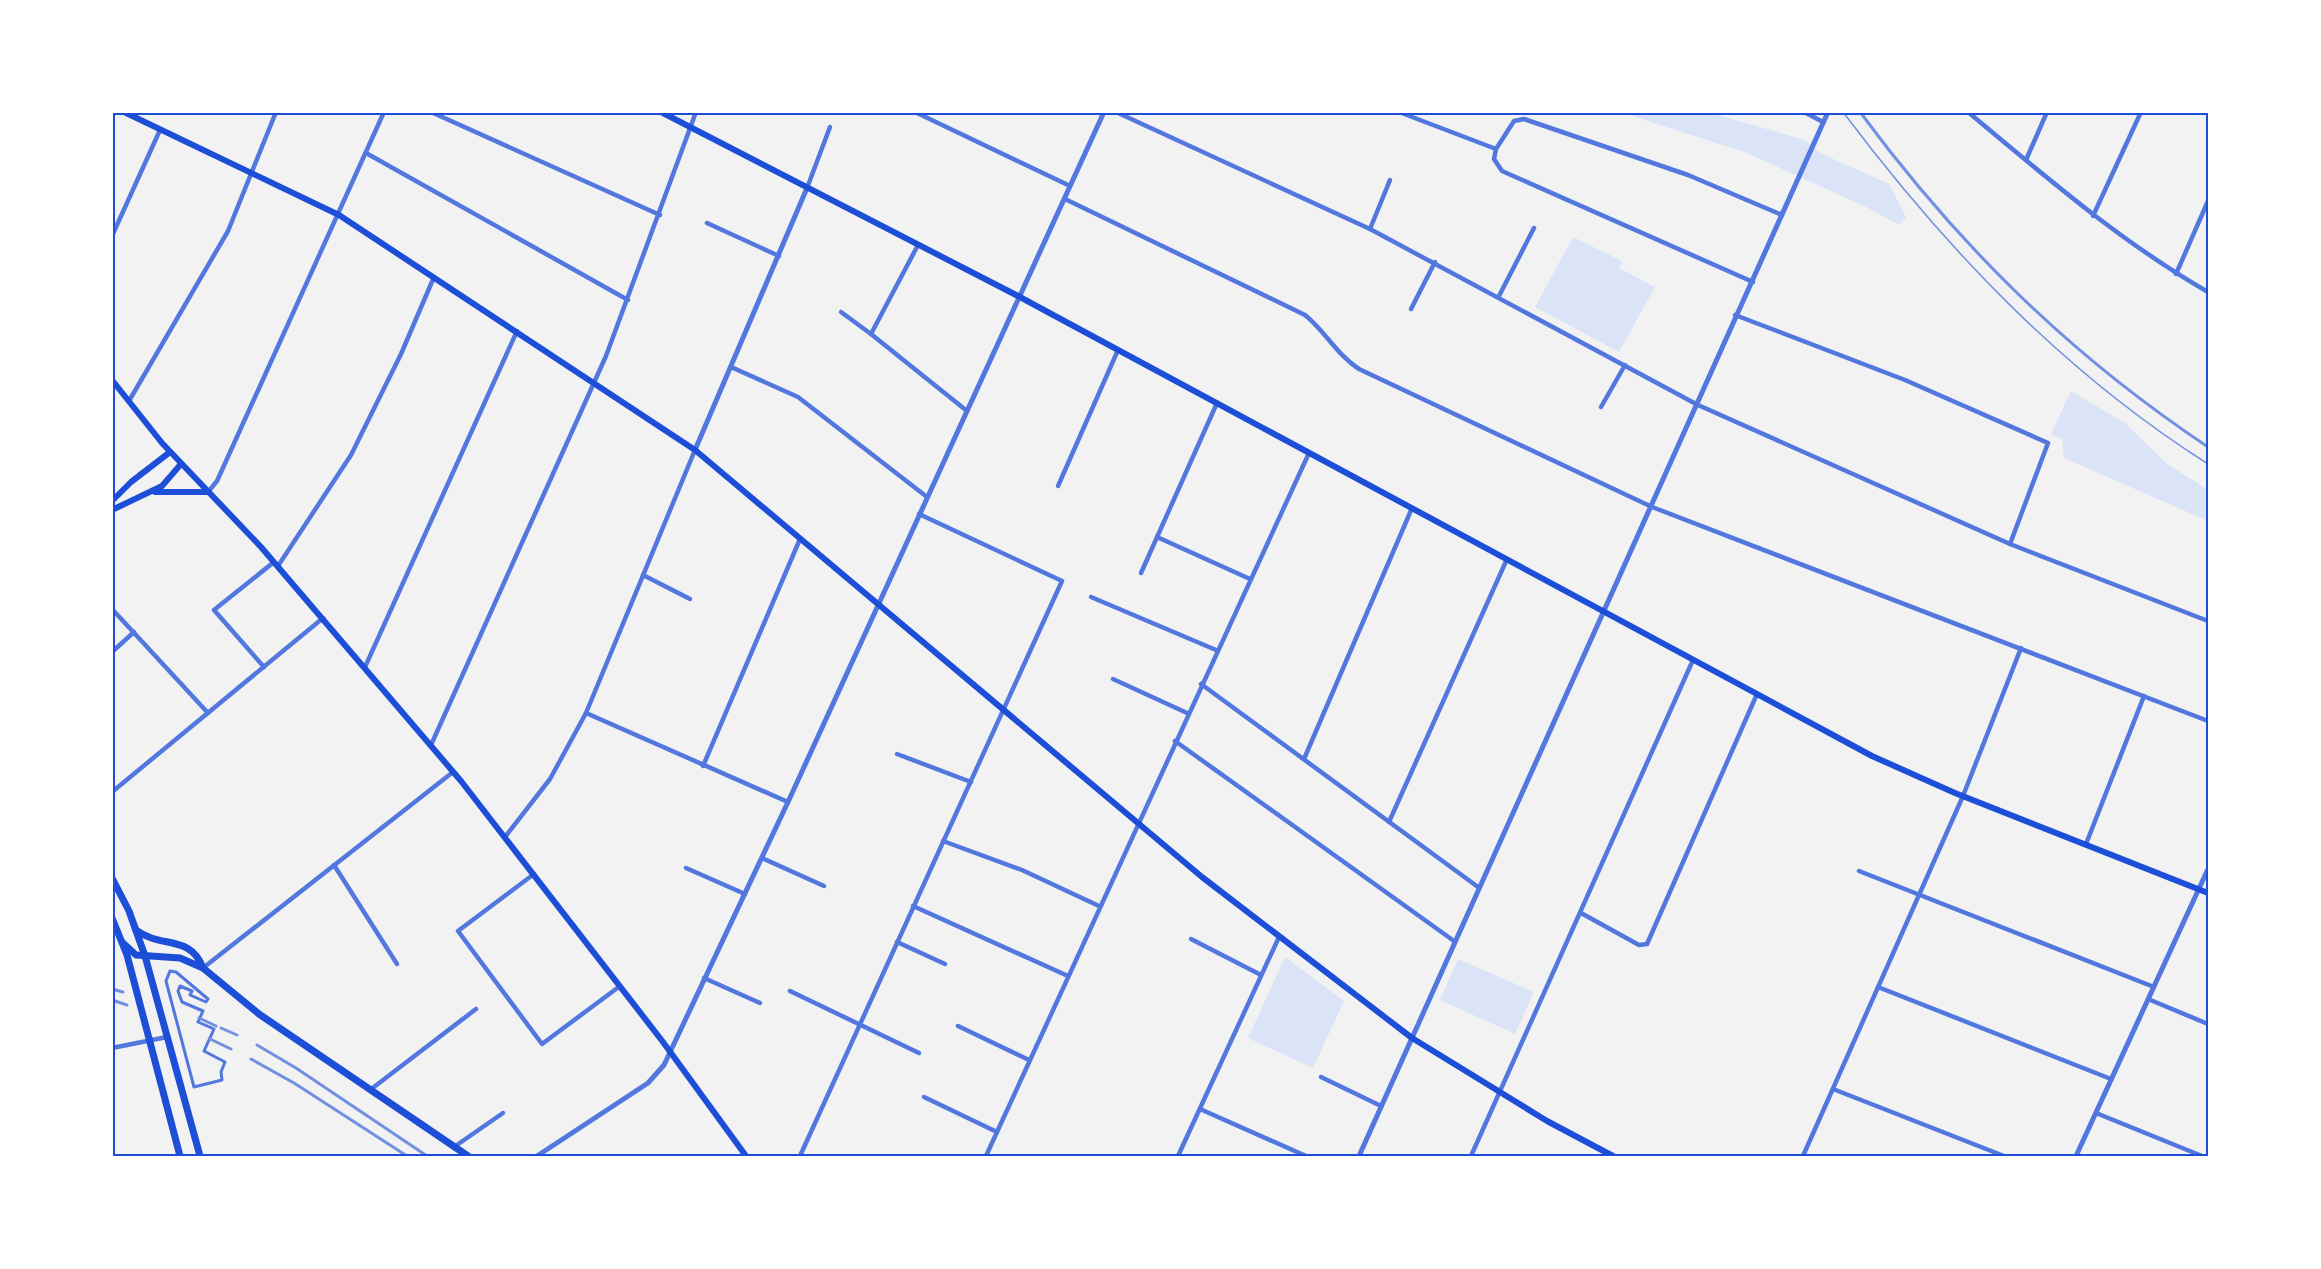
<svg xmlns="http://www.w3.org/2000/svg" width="2321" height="1269" font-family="'Open Sans',sans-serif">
	<rect width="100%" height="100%" fill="#f2f2f2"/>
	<!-- green -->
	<g fill="#dbe4f7">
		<polygon points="1623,113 1711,113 1805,140 1820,153 1889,184 1906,217 1899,225 1868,208 1747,153"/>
		<polygon points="1573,237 1622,261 1619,268 1655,287 1619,352 1535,307"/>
		<polygon points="2071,391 2125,423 2166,463 2208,490 2208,521 2064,458 2062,439 2051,434"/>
		<polygon points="1285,957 1344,1001 1313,1068 1248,1038"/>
		<polygon points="1458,959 1534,992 1515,1034 1440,1000"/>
	</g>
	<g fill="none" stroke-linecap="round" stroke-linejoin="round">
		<!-- pedestrian -->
		<polygon stroke="#5277de" stroke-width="3" points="170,971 176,972 208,999 206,1002 190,995 192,991 180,986 178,991 182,1002 203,1011 198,1022 214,1029 204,1051 225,1062 221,1072 222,1080 194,1087 166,981"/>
		<!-- minor -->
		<g stroke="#5277de" stroke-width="4.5">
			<polyline points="431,112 660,215"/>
			<polyline points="915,112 1068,185"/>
			<polyline points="1116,112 1370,229 1698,405 2010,544 2208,621"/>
			<polyline points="1399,112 1496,149"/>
			<polyline points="1804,112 1823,122"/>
			<path d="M1968,112C2046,177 2121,242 2208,292"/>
			<polyline points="366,153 628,300"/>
			<polyline points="2026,160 2047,112"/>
			<polyline points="807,188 830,127"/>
			<path d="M1065,199L1305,315C1325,331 1337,355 1359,369L1652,507L2208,721"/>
			<polyline points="2093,216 2141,112"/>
			<polyline points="707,223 779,256"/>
			<polyline points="1370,229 1390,180"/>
			<polyline points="112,236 160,130"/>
			<polyline points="918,245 871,334 967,411"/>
			<polyline points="2176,274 2208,201"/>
			<polyline points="1753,282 1502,171 1494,159 1496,149 1514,121 1524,119 1688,175 1782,215"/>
			<polyline points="1499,296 1534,228"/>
			<polyline points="1411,309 1435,262"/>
			<polyline points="841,312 871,334"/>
			<polyline points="1735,315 1905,380 2048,443 2010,544"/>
			<polyline points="731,367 798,397 927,497"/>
			<polyline points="129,401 228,231 276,112"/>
			<polyline points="1601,407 1625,365"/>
			<polyline points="1058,486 1118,350"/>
			<polyline points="208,492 217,481 384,112"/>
			<polyline points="1157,537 1250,579"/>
			<polyline points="278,566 351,455 401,354 434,277"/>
			<polyline points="1141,573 1217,403"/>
			<polyline points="643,575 690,599"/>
			<polyline points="1091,597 1216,650"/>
			<polyline points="112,609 208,713"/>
			<polyline points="112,652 134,632"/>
			<polyline points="264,667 214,610 274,562"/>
			<polyline points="365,667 517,331"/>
			<polyline points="1113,679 1187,713"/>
			<polyline points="1201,684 1478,887"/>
			<polyline points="586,713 788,802"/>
			<polyline points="1175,741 1454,941"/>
			<polyline points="431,745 606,356 696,112"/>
			<polyline points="897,754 971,782"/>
			<polyline points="1304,759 1412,508"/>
			<polyline points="703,766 800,539"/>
			<polyline points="112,792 323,618"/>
			<polyline points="1389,822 1507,559"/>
			<polyline points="505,837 550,779 586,713 695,450"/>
			<polyline points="943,841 1022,870 1099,906"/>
			<polyline points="2086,844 2144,696"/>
			<polyline points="762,858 824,886"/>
			<polyline points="334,865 397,964"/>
			<polyline points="686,868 745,894"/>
			<polyline points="1859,871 2154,987"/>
			<polyline points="534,874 458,931 542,1044 620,986"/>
			<polyline points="913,906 1068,976"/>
			<polyline points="1581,913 1639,945 1647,944 1757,694"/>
			<polyline points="1191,939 1261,975"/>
			<polyline points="897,942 945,964"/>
			<polyline points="203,968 453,772"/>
			<polyline points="704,978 760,1003"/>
			<polyline points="1878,987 2111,1079"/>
			<polyline points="790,991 919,1053"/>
			<polyline points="2148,999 2208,1024"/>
			<polyline points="958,1026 1029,1060"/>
			<polyline points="112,1048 167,1037"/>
			<polyline points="1321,1077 1381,1106"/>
			<polyline points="1833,1089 2004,1156"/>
			<polyline points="370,1090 476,1009"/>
			<polyline points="924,1097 997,1132"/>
			<polyline points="1200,1109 1306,1156"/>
			<polyline points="2096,1113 2202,1156"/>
			<polyline points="454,1147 503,1113"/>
			<polyline points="800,1156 1062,581 919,514"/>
			<polyline points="986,1156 1309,453"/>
			<polyline points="1178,1156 1279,937"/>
			<polyline points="1471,1156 1693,660"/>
			<polyline points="1803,1156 1963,796 2021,648"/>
		</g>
		<!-- tertiary -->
		<g stroke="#5277de" stroke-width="5">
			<polyline points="695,450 807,188"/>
			<polyline points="537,1156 648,1083 664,1065 788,802 1104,112"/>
			<polyline points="1359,1156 1828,112"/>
			<polyline points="2076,1156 2208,869"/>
		</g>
		<!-- secondary -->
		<g stroke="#1d4ed8" stroke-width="6">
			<polyline points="124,112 339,215 695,450 1202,877 1412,1038 1547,1121 1613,1156"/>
			<polyline points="661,112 1018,296 1872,756 1955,793 2208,893"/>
			<polyline points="112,380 162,443 261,547 461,781 663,1042 746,1156"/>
			<polyline points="155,492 208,492"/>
			<polyline points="112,501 131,482 170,452"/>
			<polyline points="112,510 162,486 181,464"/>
		</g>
		<!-- primary -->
		<g stroke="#1d4ed8" stroke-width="7">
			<polyline points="112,878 129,911 145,956 200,1156"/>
			<polyline points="112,918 127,955 180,1156"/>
			<path d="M136,930C161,949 190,934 203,968"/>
			<polyline points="123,943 136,955 180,958 203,968 259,1014 468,1156"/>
		</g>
		<!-- tram -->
		<path stroke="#7290e2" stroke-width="1.5" d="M1843,112C1946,249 2063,372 2208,464"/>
		<!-- rail -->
		<g stroke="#7290e2" stroke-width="3">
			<path d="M1860,112C1959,246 2070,355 2208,447"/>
			<polyline points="112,989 123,992"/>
			<polyline points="112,1000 127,1005"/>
			<polyline points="199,1018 216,1026"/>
			<polyline points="221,1028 237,1035"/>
			<polyline points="210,1039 231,1049"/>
			<polyline points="257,1045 296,1068 427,1156"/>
			<polyline points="251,1059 294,1083 407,1156"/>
		</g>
	</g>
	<!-- border -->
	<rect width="2321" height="1269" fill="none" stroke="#ffffff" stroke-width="228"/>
	<rect x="114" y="114" width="2093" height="1041" fill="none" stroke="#1d4ed8" stroke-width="2"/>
</svg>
